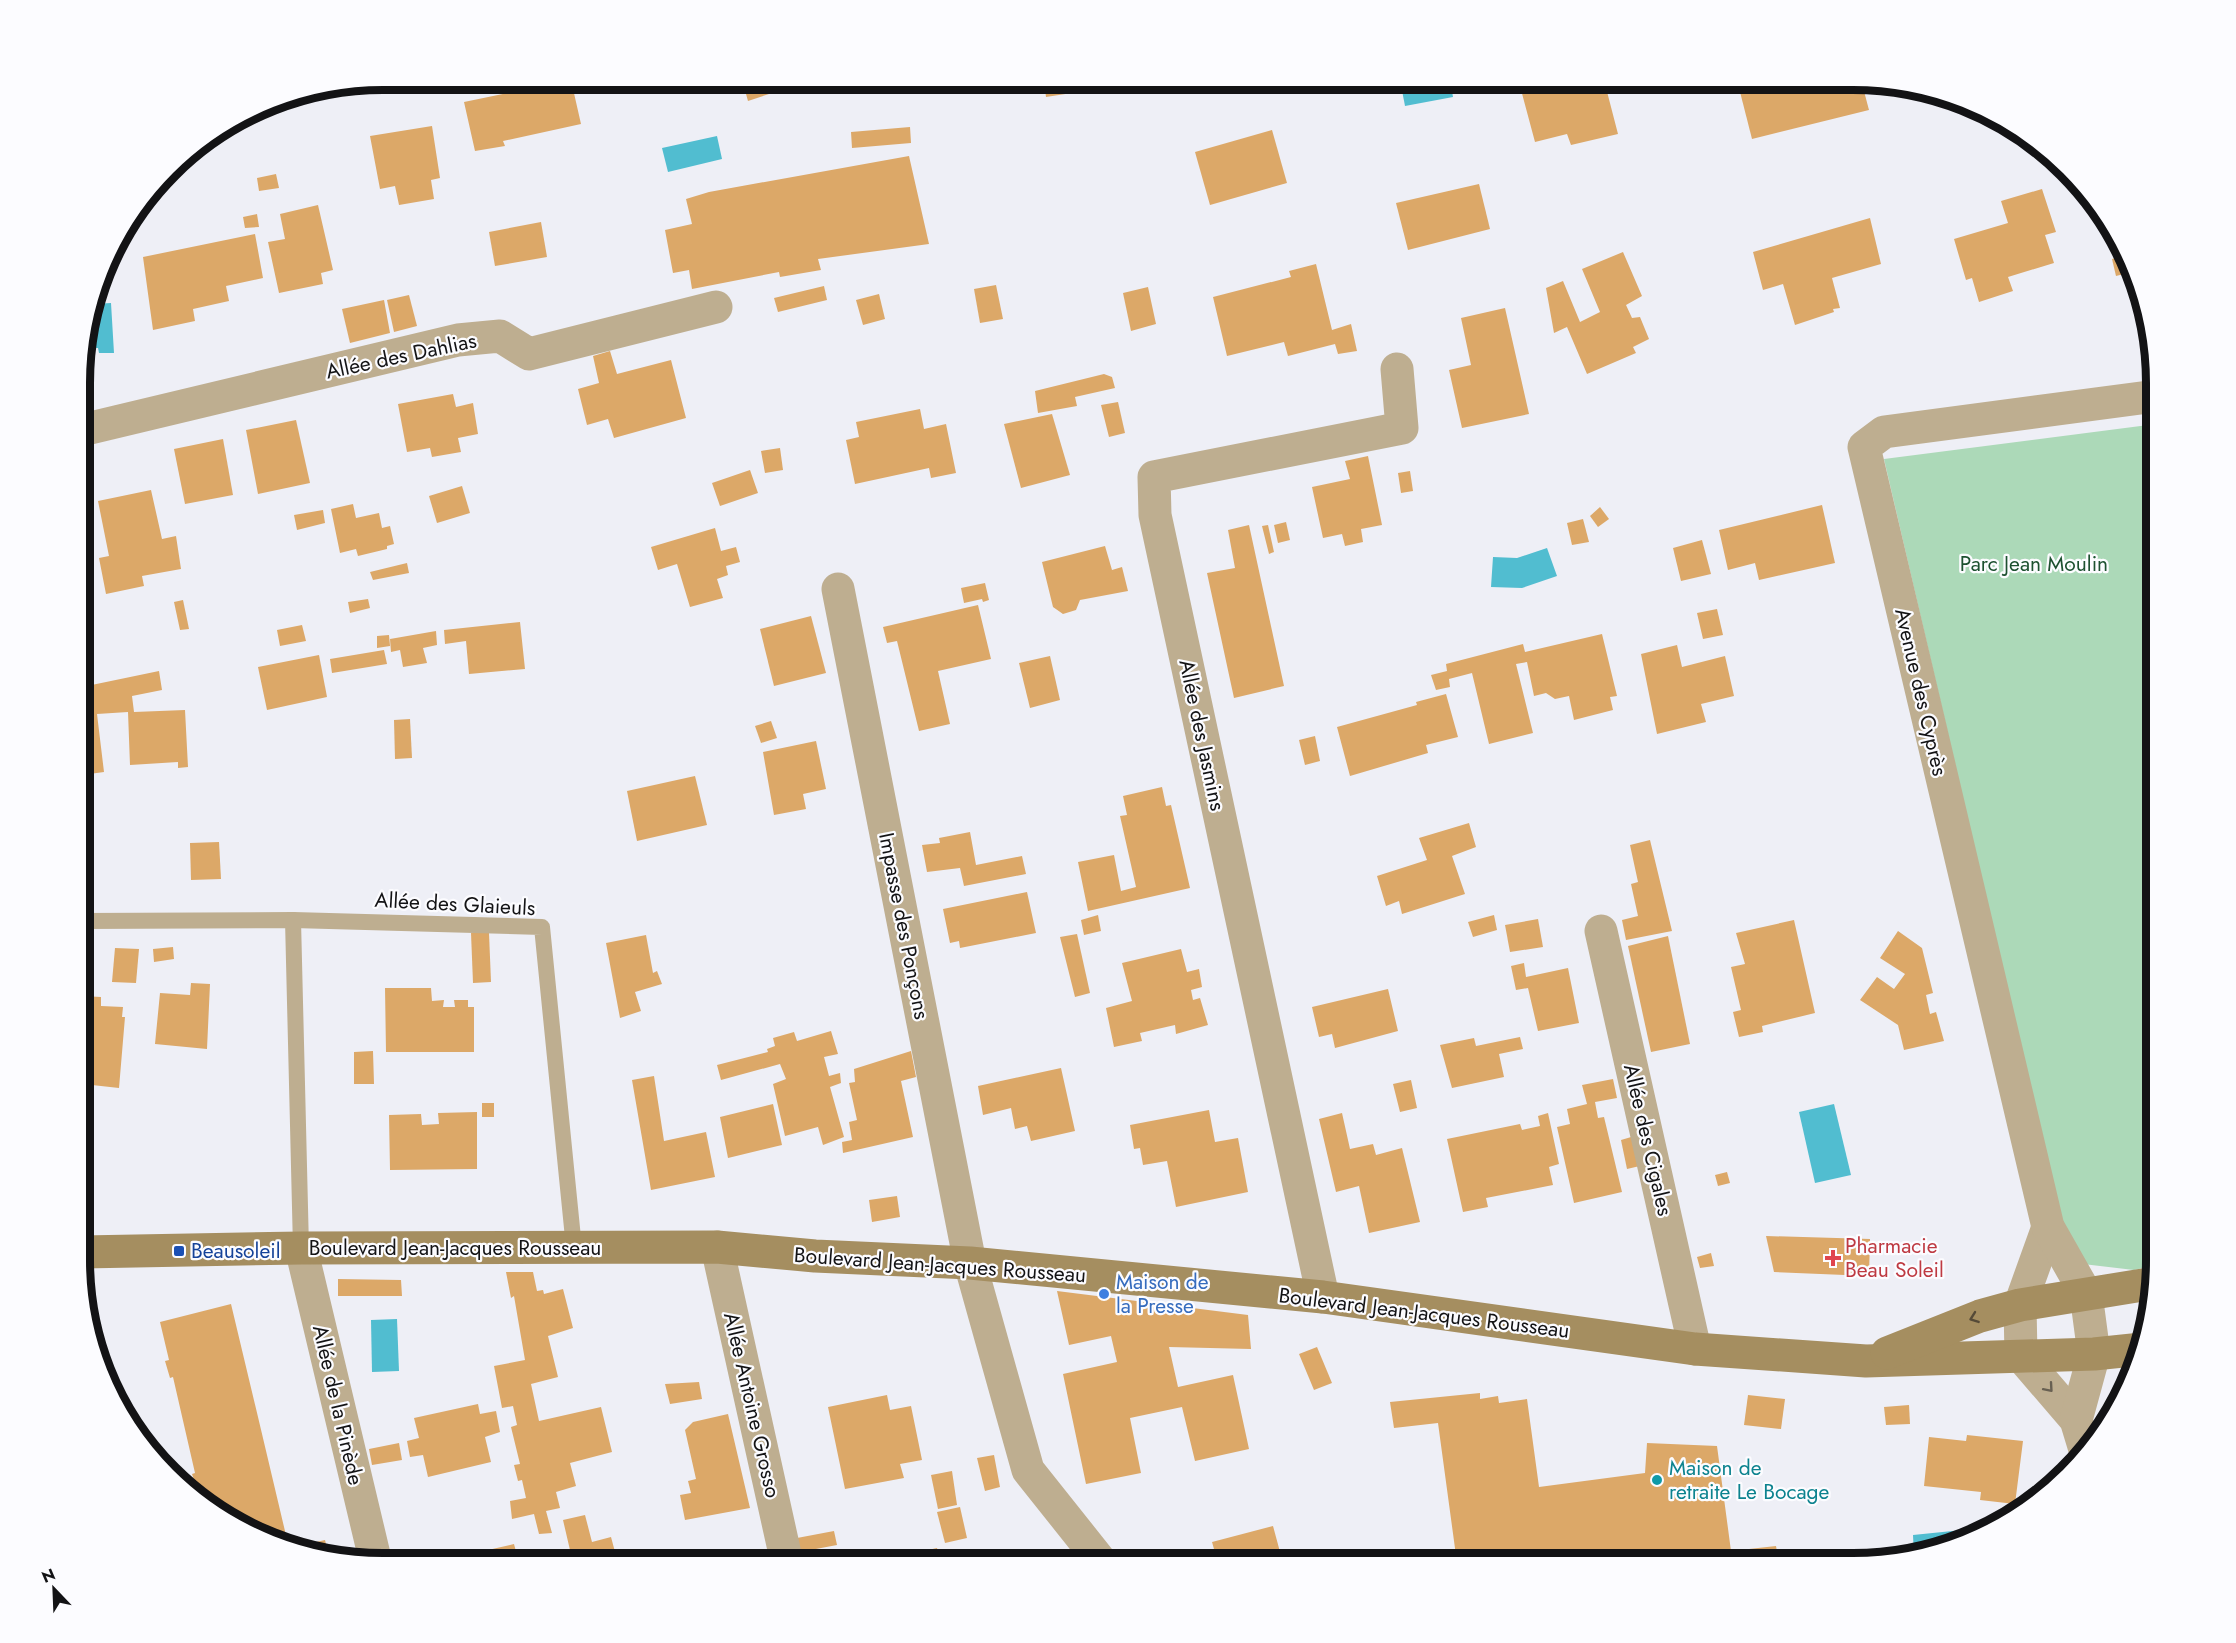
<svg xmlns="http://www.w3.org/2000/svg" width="2236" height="1643" font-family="Jost,sans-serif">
	<rect width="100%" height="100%" fill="#eeeff6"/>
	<!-- green -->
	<polygon fill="#acd9b8" points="2156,424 2156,1265 2134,1270 2083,1264 2063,1228 1884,459"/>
	<!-- water -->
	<g fill="#51bdd0">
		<polygon points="1400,80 1450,80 1453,97 1405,106"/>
		<polygon points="717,136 722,159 668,172 662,148"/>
		<polygon points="111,303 114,353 99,353 98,348 87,348 86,331 94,304"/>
		<polygon points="1547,548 1557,576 1522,588 1491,587 1493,557 1517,558"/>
		<polygon points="1834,1104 1851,1175 1815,1183 1799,1112"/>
		<polygon points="397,1319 399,1371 372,1372 371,1320"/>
		<polygon points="1972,1529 1973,1535 1976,1536 1932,1553 1914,1556 1913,1535"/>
	</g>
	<!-- building -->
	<g fill="#dca868">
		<polygon points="571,80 581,124 503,141 505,146 475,151 464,102"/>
		<polygon points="1044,80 1142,80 1143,82 1046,97"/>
		<polygon points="1542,80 1604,80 1618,134 1571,145 1567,134 1535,142 1520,86"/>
		<polygon points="1737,80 1861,80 1869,110 1752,139"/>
		<polygon points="768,88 769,94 748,101 746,94"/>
		<polygon points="432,126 440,178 431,180 434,199 399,205 395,186 380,189 370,136"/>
		<polygon points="910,127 911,143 852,148 851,132"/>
		<polygon points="1272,130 1287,183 1210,205 1195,152"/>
		<polygon points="909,156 929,244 818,259 821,270 780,277 779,272 692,289 689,270 673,273 665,230 692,224 686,199 709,192"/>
		<polygon points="276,174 279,188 259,191 257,178"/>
		<polygon points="1479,184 1490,229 1408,250 1396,203"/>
		<polygon points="2042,189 2056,232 2045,235 2054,263 2008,277 2013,291 1979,302 1972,278 1966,280 1954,239 2008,223 2001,201"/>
		<polygon points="318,205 333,270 321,273 323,284 279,293 268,242 285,239 280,214"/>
		<polygon points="257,214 259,227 245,228 243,217"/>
		<polygon points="1870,218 1881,264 1832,278 1840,308 1833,309 1834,312 1795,325 1783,284 1763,290 1753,252"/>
		<polygon points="541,222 547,257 495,266 489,232"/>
		<polygon points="255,234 263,278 226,286 229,301 193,309 195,321 153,330 143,257"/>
		<polygon points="1623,252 1642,296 1626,305 1632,318 1640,317 1649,339 1633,347 1636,353 1587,374 1567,327 1554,333 1546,288 1563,281 1580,322 1600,312 1582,269"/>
		<polygon points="2127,255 2132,272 2116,276 2112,259"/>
		<polygon points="1316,264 1332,330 1351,324 1357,351 1338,354 1335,344 1288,356 1284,342 1227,356 1213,297 1291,277 1289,271"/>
		<polygon points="996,285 1003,319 980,323 974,289"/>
		<polygon points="824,286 827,300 778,312 774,298"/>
		<polygon points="1148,287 1156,324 1131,331 1123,293"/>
		<polygon points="879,294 885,319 863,325 856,300"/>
		<polygon points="409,295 417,326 394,332 387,300"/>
		<polygon points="384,300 390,333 350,343 342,309"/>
		<polygon points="1505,308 1529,414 1462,428 1449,370 1471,365 1461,318"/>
		<polygon points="610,351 617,374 671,360 686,418 614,438 608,419 587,425 578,389 599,383 593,356"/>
		<polygon points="82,362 89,389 82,390"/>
		<polygon points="1104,374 1112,377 1115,388 1075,397 1077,406 1038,413 1035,391"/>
		<polygon points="453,394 456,407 473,403 478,434 458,438 461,452 432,457 430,448 407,452 398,404"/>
		<polygon points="1118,402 1125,433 1109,437 1101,405"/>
		<polygon points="920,409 924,429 946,424 956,473 931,478 929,468 855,484 846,440 859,437 856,422"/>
		<polygon points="1052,414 1070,475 1021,488 1004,424"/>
		<polygon points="296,420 310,483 258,494 246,430"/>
		<polygon points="223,439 233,495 185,504 174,449"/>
		<polygon points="780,448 783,470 765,473 761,451"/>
		<polygon points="1368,456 1382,525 1361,529 1363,542 1345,546 1342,534 1323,538 1312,487 1350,479 1345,461"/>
		<polygon points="750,470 758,493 720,506 712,483"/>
		<polygon points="1410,471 1413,491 1401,493 1398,473"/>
		<polygon points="462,486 470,513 437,523 429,496"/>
		<polygon points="151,490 162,539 176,536 181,569 142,576 144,586 106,594 99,558 109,556 98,501"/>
		<polygon points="353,504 356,518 379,513 382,528 390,526 394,544 387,546 387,549 358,556 356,549 340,553 331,509"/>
		<polygon points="1822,505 1835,563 1759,580 1755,563 1728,570 1719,530"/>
		<polygon points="1600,507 1609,519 1598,527 1590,516"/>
		<polygon points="323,510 325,523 297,530 294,515"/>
		<polygon points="1583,519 1589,542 1572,545 1567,523"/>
		<polygon points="1286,522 1290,540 1278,543 1274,525"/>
		<polygon points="1249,525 1284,686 1234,698 1207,573 1235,568 1228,530"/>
		<polygon points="1268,525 1274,552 1269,554 1262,526"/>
		<polygon points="715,528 721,551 736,547 740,562 726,566 728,575 717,579 723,598 690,607 677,564 658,570 651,547"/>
		<polygon points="1702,540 1711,574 1681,581 1673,548"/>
		<polygon points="1105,546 1112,570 1122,567 1128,591 1080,600 1076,610 1063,614 1053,607 1042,562"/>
		<polygon points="407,563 409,573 373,580 370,572"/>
		<polygon points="985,583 989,600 983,602 982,599 964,603 961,588"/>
		<polygon points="368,599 370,608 350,613 348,602"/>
		<polygon points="183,600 189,629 180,630 174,602"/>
		<polygon points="978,605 991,659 938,671 950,724 919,731 897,641 887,643 883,627"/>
		<polygon points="1717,609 1723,635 1703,639 1697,613"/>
		<polygon points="811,616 826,673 774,686 760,629"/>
		<polygon points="520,622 525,669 469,674 466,641 445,644 444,630"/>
		<polygon points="302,625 306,641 280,646 277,630"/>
		<polygon points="436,631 437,645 423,648 427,663 403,667 400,650 391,652 390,639"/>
		<polygon points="1602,634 1617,696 1610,697 1613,710 1574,720 1569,696 1555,699 1546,693 1534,696 1527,662 1516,664 1533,733 1489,744 1472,673 1449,679 1450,687 1436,690 1431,675 1447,671 1446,664 1523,644 1525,652"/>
		<polygon points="389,635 390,646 377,648 377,636"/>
		<polygon points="1677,645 1682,667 1725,656 1734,696 1701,704 1706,722 1657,734 1641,654"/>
		<polygon points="384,650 387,664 332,673 330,659"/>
		<polygon points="319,655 327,697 267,710 258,667"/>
		<polygon points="1050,656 1060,700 1030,708 1019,663"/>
		<polygon points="159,671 162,690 132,696 134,712 185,710 188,767 178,768 178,762 130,765 128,712 97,714 104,772 82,775 82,687"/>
		<polygon points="1446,694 1458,737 1426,745 1428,753 1350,776 1337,727 1417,705 1416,702"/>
		<polygon points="410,719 412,758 395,759 394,720"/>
		<polygon points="771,721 777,738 761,743 755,726"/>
		<polygon points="1315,736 1320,761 1305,765 1299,740"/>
		<polygon points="816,741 826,789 803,794 806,809 774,815 763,752"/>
		<polygon points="695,776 707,825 637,841 627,791"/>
		<polygon points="1162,787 1166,806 1171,805 1190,888 1088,911 1078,862 1114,855 1121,891 1136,887 1120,816 1127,815 1123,796"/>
		<polygon points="1469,823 1476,847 1452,856 1465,894 1402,914 1399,901 1386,906 1377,876 1427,860 1419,838"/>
		<polygon points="970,832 976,865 1022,856 1026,874 964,886 960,868 927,872 922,845 940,843 939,838"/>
		<polygon points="1650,840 1672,931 1626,940 1622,920 1638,916 1631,884 1638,882 1630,845"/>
		<polygon points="219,842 221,879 191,880 190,843"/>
		<polygon points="1027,892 1036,933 960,948 959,941 950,943 943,909"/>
		<polygon points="1098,915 1101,931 1084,935 1081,920"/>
		<polygon points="1494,915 1497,930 1473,937 1468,922"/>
		<polygon points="1538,919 1543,947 1510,952 1505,925"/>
		<polygon points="1794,920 1815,1013 1762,1026 1763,1032 1739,1037 1733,1012 1741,1010 1731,967 1745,964 1736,933"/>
		<polygon points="1898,931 1922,948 1933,993 1926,995 1930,1014 1936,1012 1944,1041 1904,1050 1898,1025 1860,1000 1877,977 1894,989 1905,974 1880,958"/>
		<polygon points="471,933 489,933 491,982 473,983"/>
		<polygon points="1077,934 1090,993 1075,997 1060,937"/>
		<polygon points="646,935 653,973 657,971 662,984 635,992 641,1011 620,1018 606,943"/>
		<polygon points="1668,936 1690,1044 1651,1052 1628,946"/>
		<polygon points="173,947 174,959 154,962 153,949"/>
		<polygon points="115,948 139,949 136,983 112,982"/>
		<polygon points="1181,949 1187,972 1199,969 1202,987 1191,990 1193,1000 1200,998 1208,1025 1176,1034 1175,1025 1140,1033 1142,1041 1114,1047 1106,1008 1132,1001 1122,963"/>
		<polygon points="1524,963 1526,977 1568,968 1579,1023 1538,1031 1528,988 1516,990 1511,966"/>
		<polygon points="191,983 210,984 207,1049 155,1044 160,993 190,995"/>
		<polygon points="385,988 431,988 432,1001 444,1000 443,1007 455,1007 454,1000 468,1000 468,1007 474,1007 474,1052 386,1052"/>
		<polygon points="1388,989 1398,1031 1335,1048 1332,1034 1319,1037 1312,1007"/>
		<polygon points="82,996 101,997 101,1006 123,1007 122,1017 125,1017 119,1088 92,1085 94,1059 82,1058"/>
		<polygon points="831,1031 838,1054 824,1057 829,1076 840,1073 841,1083 830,1087 844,1137 823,1145 818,1127 785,1136 773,1084 786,1079 780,1064 721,1080 717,1065 768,1052 767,1049 775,1046 773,1038 794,1032 797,1041"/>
		<polygon points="1520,1037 1523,1049 1499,1054 1504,1077 1452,1088 1440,1045 1474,1038 1476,1046"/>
		<polygon points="373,1051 374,1084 354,1084 354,1052"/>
		<polygon points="911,1051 916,1077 901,1081 913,1137 843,1153 842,1142 852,1140 849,1122 857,1120 849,1083 855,1082 854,1069"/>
		<polygon points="1061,1068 1075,1131 1031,1141 1027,1126 1015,1129 1011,1108 983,1115 978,1086"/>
		<polygon points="654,1076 664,1141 706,1132 715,1177 651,1190 632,1080"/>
		<polygon points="1613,1079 1617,1098 1595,1102 1598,1118 1604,1117 1622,1192 1574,1203 1557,1127 1570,1124 1567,1109 1587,1104 1582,1085"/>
		<polygon points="1411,1080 1417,1108 1400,1112 1393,1084"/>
		<rect x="482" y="1103" width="12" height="14"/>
		<polygon points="773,1104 782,1145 728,1158 720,1117"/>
		<polygon points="1209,1110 1215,1142 1238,1138 1248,1192 1176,1207 1167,1161 1143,1165 1140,1148 1134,1149 1130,1125"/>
		<polygon points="477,1112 477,1169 390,1170 389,1115 421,1114 422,1125 439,1124 438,1113"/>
		<polygon points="1342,1113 1350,1149 1373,1144 1376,1155 1402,1148 1420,1222 1369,1233 1359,1186 1336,1192 1319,1119"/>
		<polygon points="1548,1113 1559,1164 1549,1167 1553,1185 1486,1198 1488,1207 1463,1212 1447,1139 1520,1124 1522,1130 1540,1126 1538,1116"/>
		<polygon points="1638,1135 1644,1165 1627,1169 1621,1140"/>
		<polygon points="1727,1172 1730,1183 1718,1186 1715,1175"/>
		<polygon points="897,1196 900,1217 872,1222 869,1200"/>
		<polygon points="1766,1236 1870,1239 1869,1276 1774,1272"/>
		<polygon points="1711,1253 1714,1266 1700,1268 1697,1257"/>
		<polygon points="506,1272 533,1272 537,1291 543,1290 544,1294 563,1289 573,1328 548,1336 558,1377 531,1384 539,1421 601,1407 612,1452 570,1463 576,1486 556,1492 560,1508 546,1511 552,1533 539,1534 534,1514 512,1519 510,1501 526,1498 522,1480 518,1481 514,1465 520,1464 511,1427 517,1425 513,1406 502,1408 494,1366 525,1360 514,1296 511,1298"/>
		<polygon points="338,1279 401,1280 402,1296 338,1296"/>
		<polygon points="1057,1291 1248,1315 1251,1349 1169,1347 1178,1387 1233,1375 1249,1449 1195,1461 1182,1407 1130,1418 1141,1473 1086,1484 1063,1374 1117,1362 1111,1336 1069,1345"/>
		<polygon points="82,1297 99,1324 92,1328 82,1300"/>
		<polygon points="231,1304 258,1417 289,1548 202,1503 192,1474 195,1473 173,1377 170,1378 165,1361 169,1360 160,1322"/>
		<polygon points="1317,1347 1332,1383 1314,1390 1299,1354"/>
		<polygon points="699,1382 702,1399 670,1404 665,1384"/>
		<polygon points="1480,1393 1480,1399 1498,1396 1499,1403 1527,1399 1539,1487 1645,1473 1647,1443 1717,1446 1731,1551 1776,1546 1779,1563 1457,1563 1438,1423 1394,1428 1390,1402"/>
		<polygon points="887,1395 890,1410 911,1406 922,1460 900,1464 904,1478 845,1489 828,1407"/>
		<polygon points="1748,1395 1785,1399 1781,1429 1744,1425"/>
		<polygon points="478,1404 480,1414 496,1411 500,1432 485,1437 491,1462 428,1477 423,1455 410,1457 407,1441 419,1438 414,1418"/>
		<polygon points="1909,1405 1910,1424 1886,1425 1884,1407"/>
		<polygon points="728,1414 750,1508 685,1520 680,1495 691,1493 688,1481 696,1479 685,1430 693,1422"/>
		<polygon points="1967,1435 2023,1441 2015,1504 1980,1500 1981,1492 1924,1486 1929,1437 1966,1441"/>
		<polygon points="399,1443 402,1460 372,1465 369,1449"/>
		<polygon points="994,1455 1000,1487 985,1491 977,1458"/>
		<polygon points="952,1471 957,1505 938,1509 931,1475"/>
		<polygon points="960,1507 967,1538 945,1543 937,1512"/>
		<polygon points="585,1515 592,1542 611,1537 618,1563 573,1563 563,1520"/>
		<polygon points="1273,1526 1283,1563 1218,1563 1212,1542"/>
		<polygon points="834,1531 837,1545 800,1552 797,1538"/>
		<polygon points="325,1540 329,1556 290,1548"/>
		<polygon points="514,1544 519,1563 468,1563 466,1555"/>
		<polygon points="937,1548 941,1563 884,1563 883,1560"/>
		<polygon points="669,1556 671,1563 645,1563 645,1562"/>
	</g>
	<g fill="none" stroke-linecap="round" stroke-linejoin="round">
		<!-- lane -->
		<g stroke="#beae90" stroke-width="16">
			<polyline points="293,920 301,1248"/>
			<polyline points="82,921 293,920 542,927 574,1248"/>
		</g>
		<!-- street -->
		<g stroke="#beae90" stroke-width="33">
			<polyline points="82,430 458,340 500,336 529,354 716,307"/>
			<polyline points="838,589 970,1263 1028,1470 1102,1563"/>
			<polyline points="1601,931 1695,1349"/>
			<polyline points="2048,1227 2020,1305 2021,1356 2076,1420 2086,1453"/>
			<polyline points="717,1247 787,1563"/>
			<polyline points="301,1248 376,1563"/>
			<polyline points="1323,1297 1155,515 1154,477 1402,428 1397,369"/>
			<polyline points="2076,1420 2094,1354 2086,1294 2048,1227 1864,447 1884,432 2156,396"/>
		</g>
		<!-- secondary -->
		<g stroke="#a58e60" stroke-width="33">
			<polyline points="82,1252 301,1248 717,1247 815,1256 970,1263 1323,1297 1695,1349 1866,1361 2094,1354 2142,1349"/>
			<polyline points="1887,1353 1980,1316 2020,1305 2155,1283"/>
		</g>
	</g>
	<!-- one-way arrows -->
	<defs><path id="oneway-chevron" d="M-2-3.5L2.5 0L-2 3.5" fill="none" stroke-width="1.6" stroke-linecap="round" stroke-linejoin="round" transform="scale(1.5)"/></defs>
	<use stroke="#554a37" href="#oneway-chevron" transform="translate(1974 1318) rotate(160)"/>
	<use stroke="#686052" href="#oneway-chevron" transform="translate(2049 1388) rotate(49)"/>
	<!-- markers -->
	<rect fill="#1a4fb4" stroke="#fcfcff" stroke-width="2" x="173" y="1245" width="12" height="12" rx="3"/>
	<path fill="#e0444e" stroke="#fcfcff" stroke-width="2" d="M1830 1249h6v6h6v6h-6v6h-6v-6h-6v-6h6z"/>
	<circle fill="#3f7fe0" stroke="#fcfcff" stroke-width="2" cx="1104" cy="1294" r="6"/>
	<circle fill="#0f9aa8" stroke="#fcfcff" stroke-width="2" cx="1657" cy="1480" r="6"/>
	<g text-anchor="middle" stroke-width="4.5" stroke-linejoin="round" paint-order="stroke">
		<!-- street labels -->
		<g font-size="21" fill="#131315" stroke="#fcfcff">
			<text transform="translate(401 356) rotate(-12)" y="7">Allée des Dahlias</text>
			<text transform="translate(1921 692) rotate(77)" y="7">Avenue des Cyprès</text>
			<text transform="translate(1202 735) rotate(78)" y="7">Allée des Jasmins</text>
			<text transform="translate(455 904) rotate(3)" y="7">Allée des Glaieuls</text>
			<text transform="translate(904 926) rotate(79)" y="7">Impasse des Ponçons</text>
			<text transform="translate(1648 1140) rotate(77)" y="7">Allée des Cigales</text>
			<text x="455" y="1255">Boulevard Jean-Jacques Rousseau</text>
			<text transform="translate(940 1265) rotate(4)" y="7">Boulevard Jean-Jacques Rousseau</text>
			<text transform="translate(1424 1313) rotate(7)" y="7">Boulevard Jean-Jacques Rousseau</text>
			<text transform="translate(338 1405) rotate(77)" y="7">Allée de la Pinède</text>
			<text transform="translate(752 1405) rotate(77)" y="7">Allée Antoine Grosso</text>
		</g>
		<!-- park labels -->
		<g font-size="21" fill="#1d5130" stroke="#fcfcff">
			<text x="2034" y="571">Parc Jean Moulin</text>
		</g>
		<!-- health labels -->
		<g font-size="21" fill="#be3a42" stroke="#fcfcff" text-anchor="start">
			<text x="1845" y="1253">Pharmacie<tspan x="1845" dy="24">Beau Soleil</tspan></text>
		</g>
		<!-- transit labels -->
		<g font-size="21" fill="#164399" stroke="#fcfcff" text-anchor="start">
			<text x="191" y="1258">Beausoleil</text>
		</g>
		<!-- shop labels -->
		<g font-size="21" fill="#366cbe" stroke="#fcfcff" text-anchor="start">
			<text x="1116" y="1289">Maison de<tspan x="1116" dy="24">la Presse</tspan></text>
		</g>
		<!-- culture labels -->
		<g font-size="21" fill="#0d838f" stroke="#fcfcff" text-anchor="start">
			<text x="1669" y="1475">Maison de<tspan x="1669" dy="24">retraite Le Bocage</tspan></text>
		</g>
	</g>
	<!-- crop -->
	<path d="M0 0H2236V1643H0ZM383 90H1853A293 293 0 0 1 2146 383V1260A293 293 0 0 1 1853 1553H383A293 293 0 0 1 90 1260V383A293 293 0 0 1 383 90Z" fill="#fcfcff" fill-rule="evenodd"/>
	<path fill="none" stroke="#131315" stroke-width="8" d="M383 90H1853A293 293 0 0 1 2146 383V1260A293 293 0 0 1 1853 1553H383A293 293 0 0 1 90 1260V383A293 293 0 0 1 383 90Z"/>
	<!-- north arrow -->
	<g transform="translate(54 1589) rotate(337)" stroke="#fcfcff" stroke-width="4.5" paint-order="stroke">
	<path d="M0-4.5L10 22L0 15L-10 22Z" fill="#131315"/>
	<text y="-9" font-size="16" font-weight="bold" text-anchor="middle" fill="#131315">N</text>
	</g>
</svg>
